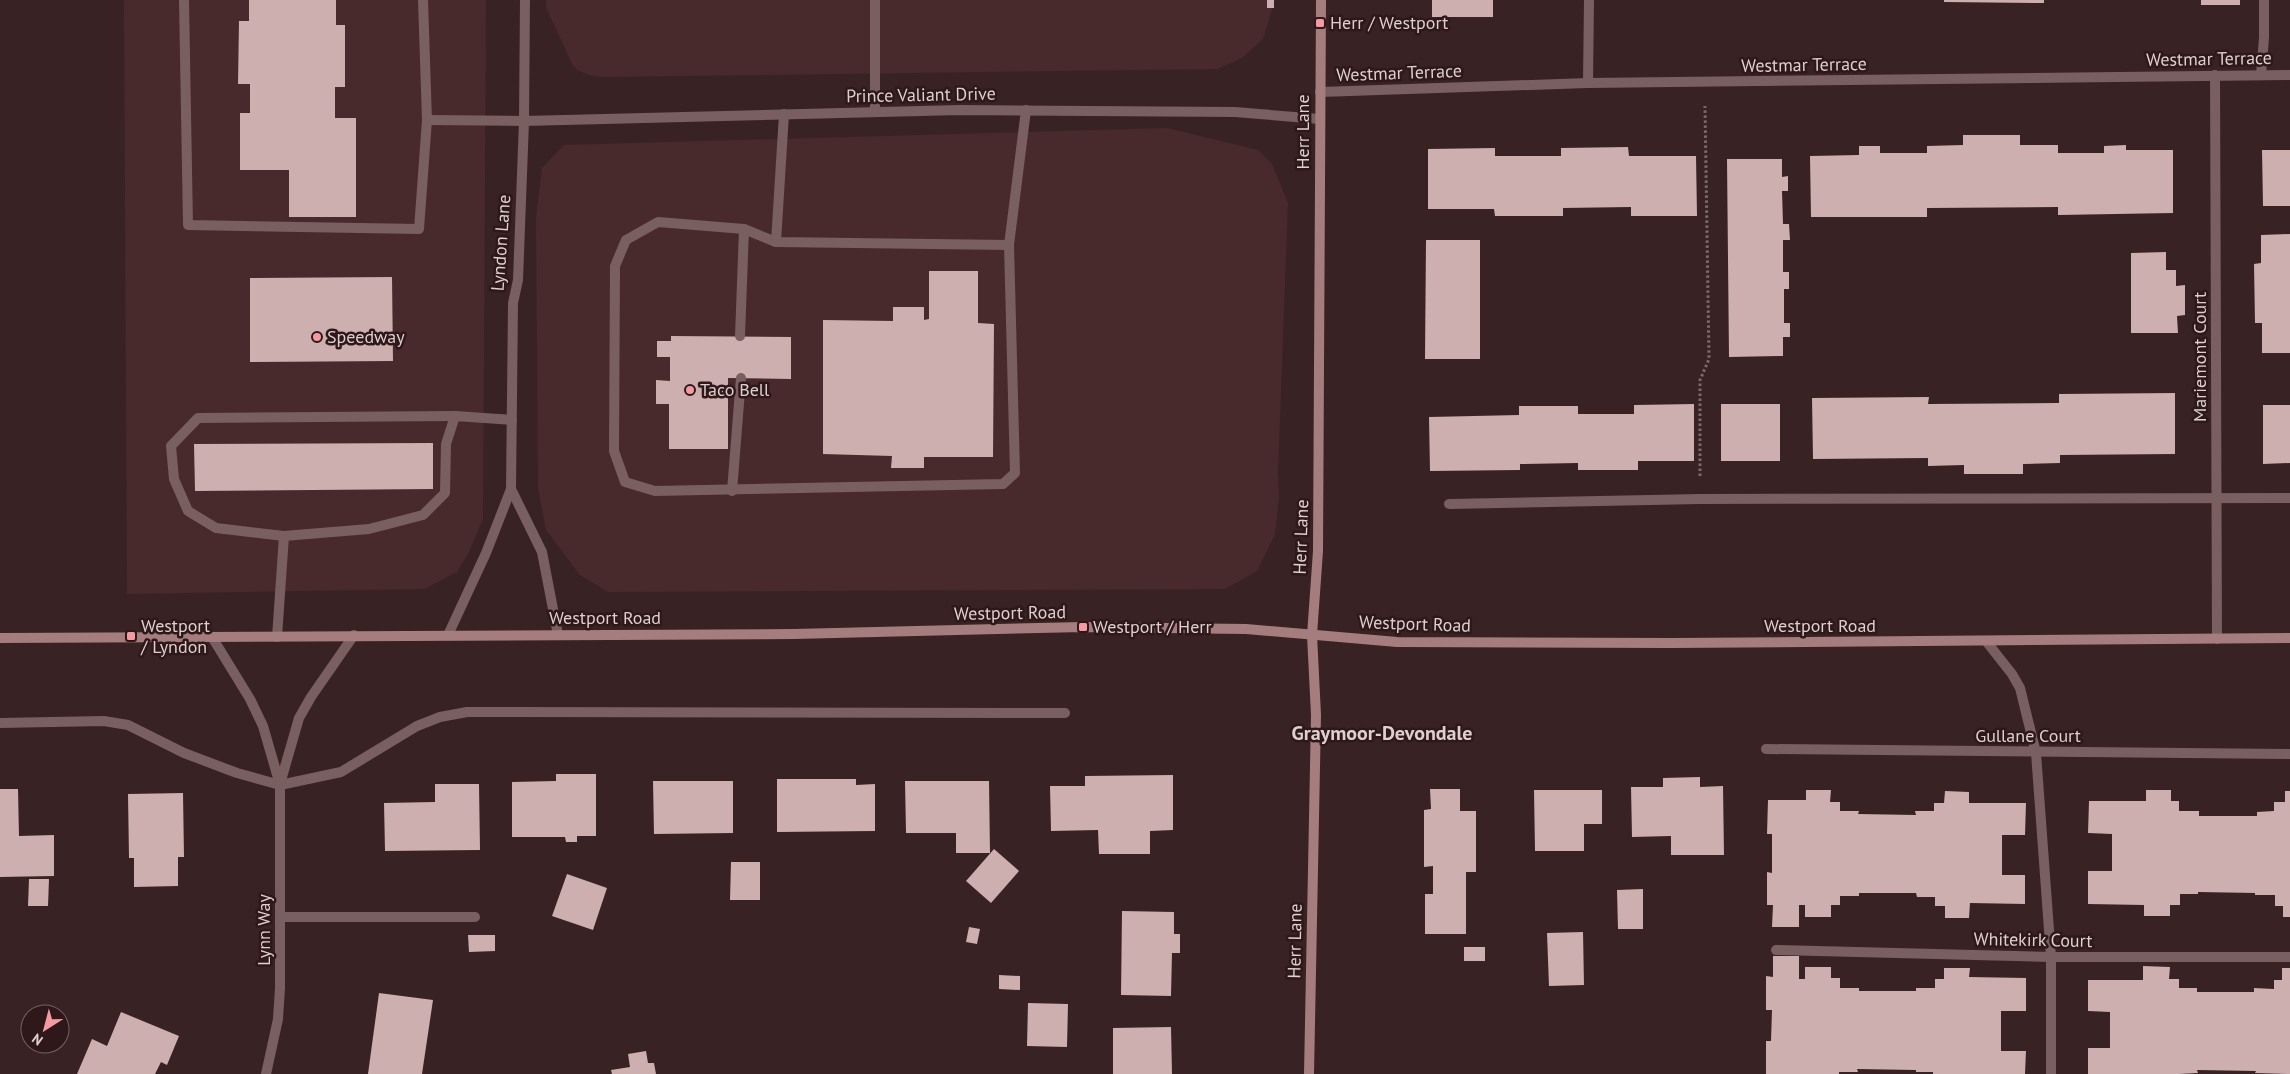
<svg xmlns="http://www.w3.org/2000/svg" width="2290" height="1074" font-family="'PT Sans',sans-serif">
	<rect width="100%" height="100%" fill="#392223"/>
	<!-- built -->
	<g fill="#482a2c">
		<polygon points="124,0 486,0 483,519 468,554 457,572 424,589 127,594"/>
		<polygon points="546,0 1275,0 1263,39 1242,58 1217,69 601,77 589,75 577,70 572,64 546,7"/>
		<polygon points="1167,128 1258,150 1272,164 1288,203 1278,472 1279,498 1275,534 1257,571 1225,589 608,592 580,575 546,530 538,488 536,217 542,168 564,145"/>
	</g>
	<!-- building -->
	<g fill="#cdafaf">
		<polygon points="249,0 336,0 336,25 345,25 345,87 335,87 335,118 356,118 356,217 289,217 289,170 240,170 240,113 250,113 250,84 238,84 239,21 249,21"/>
		<rect x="1267" y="0" width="7" height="8"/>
		<rect x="1432" y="0" width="61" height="17"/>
		<polygon points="1944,0 2044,0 2044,3 1944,2"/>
		<rect x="2201" y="0" width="39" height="5"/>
		<polygon points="1963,135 2020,135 2020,145 2058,145 2058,153 2104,153 2104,146 2126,145 2126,150 2173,150 2173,213 2058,215 2058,207 1927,208 1927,217 1811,217 1810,156 1859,155 1859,146 1880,146 1880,153 1927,153 1927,146 1963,145"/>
		<polygon points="1628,147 1629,156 1696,156 1697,216 1631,216 1631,207 1563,208 1563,216 1495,216 1494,209 1428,209 1428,149 1495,148 1495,156 1561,156 1561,148"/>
		<polygon points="2262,150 2290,150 2290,206 2263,206"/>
		<polygon points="1727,159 1782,159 1782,177 1788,176 1788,191 1782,191 1783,224 1789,224 1790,240 1783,240 1783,272 1789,272 1789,289 1784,289 1784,323 1790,323 1790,337 1783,337 1783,356 1729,357"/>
		<polygon points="2290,234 2290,353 2262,353 2262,323 2255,323 2254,264 2261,263 2261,235"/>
		<polygon points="1426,240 1480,240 1480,359 1425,359"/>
		<polygon points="2166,252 2166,270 2176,270 2176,286 2185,285 2185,315 2177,316 2178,333 2131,333 2131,253"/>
		<polygon points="929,271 978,271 978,323 994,324 993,457 924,457 924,468 891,468 892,456 823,454 823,320 893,321 893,307 924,307 924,320 929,319"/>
		<polygon points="392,277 393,361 250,362 250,278"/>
		<polygon points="671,336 791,337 791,379 728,378 728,449 669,449 669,404 656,404 656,380 670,381 670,357 657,357 657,341 671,341"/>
		<polygon points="2175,393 2175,454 2060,455 2060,463 2023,464 2023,474 1964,474 1964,465 1928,466 1928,458 1813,459 1812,398 1929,397 1928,404 2059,403 2059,394"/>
		<polygon points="1694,404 1694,461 1638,461 1638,470 1578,470 1578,463 1520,464 1520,470 1430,471 1429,417 1519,415 1519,406 1578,406 1578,414 1634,414 1634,405"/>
		<rect x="1721" y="404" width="59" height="57"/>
		<polygon points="2263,405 2290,405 2290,463 2263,464"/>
		<polygon points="433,443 433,489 195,491 194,444"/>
		<polygon points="556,774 596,774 596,836 577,836 577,842 566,842 565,837 512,837 512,782 556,781"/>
		<polygon points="1173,775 1173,830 1150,831 1150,854 1099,854 1098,830 1051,831 1050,786 1085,786 1085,776"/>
		<polygon points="1700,777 1700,787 1723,786 1724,855 1671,855 1671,836 1632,837 1631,787 1663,787 1663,778"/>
		<polygon points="777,779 856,779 856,785 875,784 875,831 777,832"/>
		<polygon points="653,781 733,781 733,833 654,834"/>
		<polygon points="905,781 989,781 990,853 956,853 956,833 906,833"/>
		<polygon points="435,784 479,784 480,850 385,851 384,803 435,802"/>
		<polygon points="0,789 18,789 19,836 54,835 54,876 0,877"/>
		<polygon points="1430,789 1460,789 1460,811 1476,811 1476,872 1466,872 1466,934 1425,934 1425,894 1433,894 1433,866 1424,867 1424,810 1431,809"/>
		<polygon points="1534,790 1602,790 1602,824 1584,824 1584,851 1535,851"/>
		<polygon points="1806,790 1831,790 1830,802 1840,802 1840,811 1859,811 1858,814 1916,815 1915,811 1934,811 1934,803 1944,803 1945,791 1969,792 1969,803 2026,803 2025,835 2002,835 2002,875 2025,875 2025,904 1970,903 1969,918 1945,918 1945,906 1935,906 1935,897 1917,897 1916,893 1859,893 1859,896 1840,896 1840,905 1831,905 1831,917 1805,917 1805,905 1799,905 1799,927 1772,927 1773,905 1767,905 1767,872 1772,873 1772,834 1767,834 1768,800 1806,800"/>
		<polygon points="2146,790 2171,790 2171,801 2179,801 2179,811 2199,811 2199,816 2257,816 2257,812 2274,811 2274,802 2285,802 2285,791 2290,791 2290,917 2283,917 2283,906 2275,906 2275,895 2255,895 2255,893 2198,892 2198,894 2180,894 2180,905 2170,905 2170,916 2144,916 2144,905 2088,904 2088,871 2112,871 2112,834 2088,833 2089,801 2146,801"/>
		<polygon points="183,793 184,857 178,857 178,886 134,887 134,858 129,858 128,794"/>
		<polygon points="994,849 1019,871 991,903 966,881"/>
		<polygon points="731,862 760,862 760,900 730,900"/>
		<polygon points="567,874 607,888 593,930 552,916"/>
		<polygon points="29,879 49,879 48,906 28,906"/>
		<polygon points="1643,889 1643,929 1618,929 1617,890"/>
		<polygon points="1122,911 1174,912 1174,934 1180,934 1180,953 1172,953 1171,996 1121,995"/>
		<polygon points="969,927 980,929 977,944 966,942"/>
		<polygon points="1583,932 1584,985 1549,986 1547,933"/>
		<polygon points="468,935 495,935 495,951 469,952"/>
		<rect x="1464" y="947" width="21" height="14"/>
		<polygon points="1773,956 1799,956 1799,979 1805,979 1805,967 1831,967 1831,978 1840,978 1840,988 1859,988 1859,991 1916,991 1916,988 1935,988 1935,979 1944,979 1944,968 1970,968 1969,977 2026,978 2026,1011 2001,1011 2001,1051 2026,1051 2025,1074 1933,1074 1933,1072 1916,1072 1916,1070 1857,1069 1858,1072 1839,1072 1839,1074 1766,1074 1766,1041 1771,1041 1772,1010 1766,1010 1766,976 1773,977"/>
		<polygon points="2143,966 2170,967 2169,979 2179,979 2179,988 2197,988 2197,992 2254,992 2254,988 2274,989 2274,980 2282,980 2282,968 2290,968 2290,1074 2255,1073 2256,1071 2197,1070 2198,1073 2179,1074 2088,1074 2088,1048 2110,1048 2110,1012 2088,1011 2088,980 2143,980"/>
		<polygon points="999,975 1020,976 1020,990 999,989"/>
		<polygon points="379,993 433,1000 422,1074 368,1074"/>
		<polygon points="1028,1003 1068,1004 1067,1047 1027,1046"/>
		<polygon points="121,1012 179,1036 167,1065 161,1062 155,1074 77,1074 92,1039 107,1046"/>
		<polygon points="1171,1027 1172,1074 1113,1074 1113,1028"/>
		<polygon points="646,1051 648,1063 654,1063 656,1074 612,1074 611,1070 630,1067 628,1054"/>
	</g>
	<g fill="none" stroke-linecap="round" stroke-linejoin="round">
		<!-- path -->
		<polyline stroke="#7e6a6a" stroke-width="3" stroke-dasharray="2.5 2.5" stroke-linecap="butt" points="1700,476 1700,380 1709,359 1705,106"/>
		<!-- lane -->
		<g stroke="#795f60" stroke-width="10">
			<polyline points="184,0 188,225 419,229 427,120 423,0"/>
			<polyline points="875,111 875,0"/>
			<polyline points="427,120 524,121"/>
			<polygon points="658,222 744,229 776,242 1009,245 1015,473 1003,484 655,491 625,482 614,451 615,266 626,240"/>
			<polyline points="776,242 784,114"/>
			<polyline points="1009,245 1026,110"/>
			<polyline points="740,336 744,229"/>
			<polyline points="732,491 741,378"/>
			<polyline points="1449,504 1700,499 2290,498"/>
			<polyline points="284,536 216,528 188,511 174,479 171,446 198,418 455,416"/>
			<polyline points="277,637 284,536 369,529 423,515 445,493 446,444 455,416 512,420"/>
			<polyline points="281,917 475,917"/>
		</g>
		<!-- street -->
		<g stroke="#795f60" stroke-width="10">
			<polyline points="2215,75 2217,639"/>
			<polyline points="2261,75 2264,38 2264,0"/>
			<polyline points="1588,83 1589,0"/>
			<polyline points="1320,92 1588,83 2290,75"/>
			<polyline points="524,121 960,110 1235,112 1319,119"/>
			<polyline points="511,489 542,552 558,635"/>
			<polyline points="448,635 486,553 511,489 513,303 518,280 524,121 525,0"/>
			<polyline points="212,637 250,699 263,726 280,785 280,988 278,1019 266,1074"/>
			<polyline points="1986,641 2012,674 2020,688 2036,753 2051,957 2051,1074"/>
			<polyline points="0,723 104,721 128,725 184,753 237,773 280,785 341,772 417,726 440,717 467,712 1065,713"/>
			<polyline points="1766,749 2290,754"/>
			<polyline points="280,784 299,718 311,697 354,635"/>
			<polyline points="1776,950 2051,957 2290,957"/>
		</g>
		<!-- secondary -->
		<g stroke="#a57d7e" stroke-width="10">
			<polyline points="0,638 794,634 1083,627 1246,629 1397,642 1672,643 2290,638"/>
			<polyline points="1309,1074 1316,715 1312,635 1318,551 1321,0"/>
		</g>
	</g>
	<!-- markers -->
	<g fill="#f49aa0" stroke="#2e181a" stroke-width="2">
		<rect x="1315" y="18" width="10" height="10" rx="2.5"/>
		<circle cx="317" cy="337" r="5"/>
		<circle cx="690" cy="390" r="5"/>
		<rect x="1078" y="622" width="10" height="10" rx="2.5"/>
		<rect x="126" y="631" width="10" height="10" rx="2.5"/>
	</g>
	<g text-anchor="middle" stroke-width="5" stroke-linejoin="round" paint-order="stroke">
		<!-- poi labels -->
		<g font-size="18" fill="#dfcfcf" stroke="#2e181a" text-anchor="start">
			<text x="1330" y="29">Herr / Westport</text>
			<text x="327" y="343">Speedway</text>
			<text x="700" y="396">Taco Bell</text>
			<text x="141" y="632">Westport<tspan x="141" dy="21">/ Lyndon</tspan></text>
			<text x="1093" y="633">Westport / Herr</text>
		</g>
		<!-- street labels -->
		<g font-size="18" fill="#dfcfcf" stroke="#2e181a">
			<text transform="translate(2209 59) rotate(-1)" y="6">Westmar Terrace</text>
			<text transform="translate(1804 65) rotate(-1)" y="6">Westmar Terrace</text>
			<text transform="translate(1399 73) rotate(-2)" y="6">Westmar Terrace</text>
			<text transform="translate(921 95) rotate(-1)" y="6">Prince Valiant Drive</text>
			<text transform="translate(1303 132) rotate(-90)" y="6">Herr Lane</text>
			<text transform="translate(501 243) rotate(-86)" y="6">Lyndon Lane</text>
			<text transform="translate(2200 357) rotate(-90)" y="6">Mariemont Court</text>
			<text transform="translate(1301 537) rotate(-88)" y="6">Herr Lane</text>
			<text transform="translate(1010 613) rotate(-1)" y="6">Westport Road</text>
			<text x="605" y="624">Westport Road</text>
			<text transform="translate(1415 624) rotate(2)" y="6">Westport Road</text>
			<text x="1820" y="632">Westport Road</text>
			<text x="2028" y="742">Gullane Court</text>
			<text transform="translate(264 930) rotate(-90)" y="6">Lynn Way</text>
			<text transform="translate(2033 940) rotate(1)" y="6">Whitekirk Court</text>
			<text transform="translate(1295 941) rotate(-89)" y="6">Herr Lane</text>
		</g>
		<!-- quarter labels -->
		<g font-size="20" font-weight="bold" fill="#dfcfcf" stroke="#2e181a">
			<text x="1382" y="740">Graymoor-Devondale</text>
		</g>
	</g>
	<!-- north arrow -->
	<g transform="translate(45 1029) rotate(216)"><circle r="24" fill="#2e181a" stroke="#756162"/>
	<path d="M0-4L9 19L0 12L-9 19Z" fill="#f49aa0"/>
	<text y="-8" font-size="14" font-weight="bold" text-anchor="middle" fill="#dfcfcf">N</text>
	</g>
</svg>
